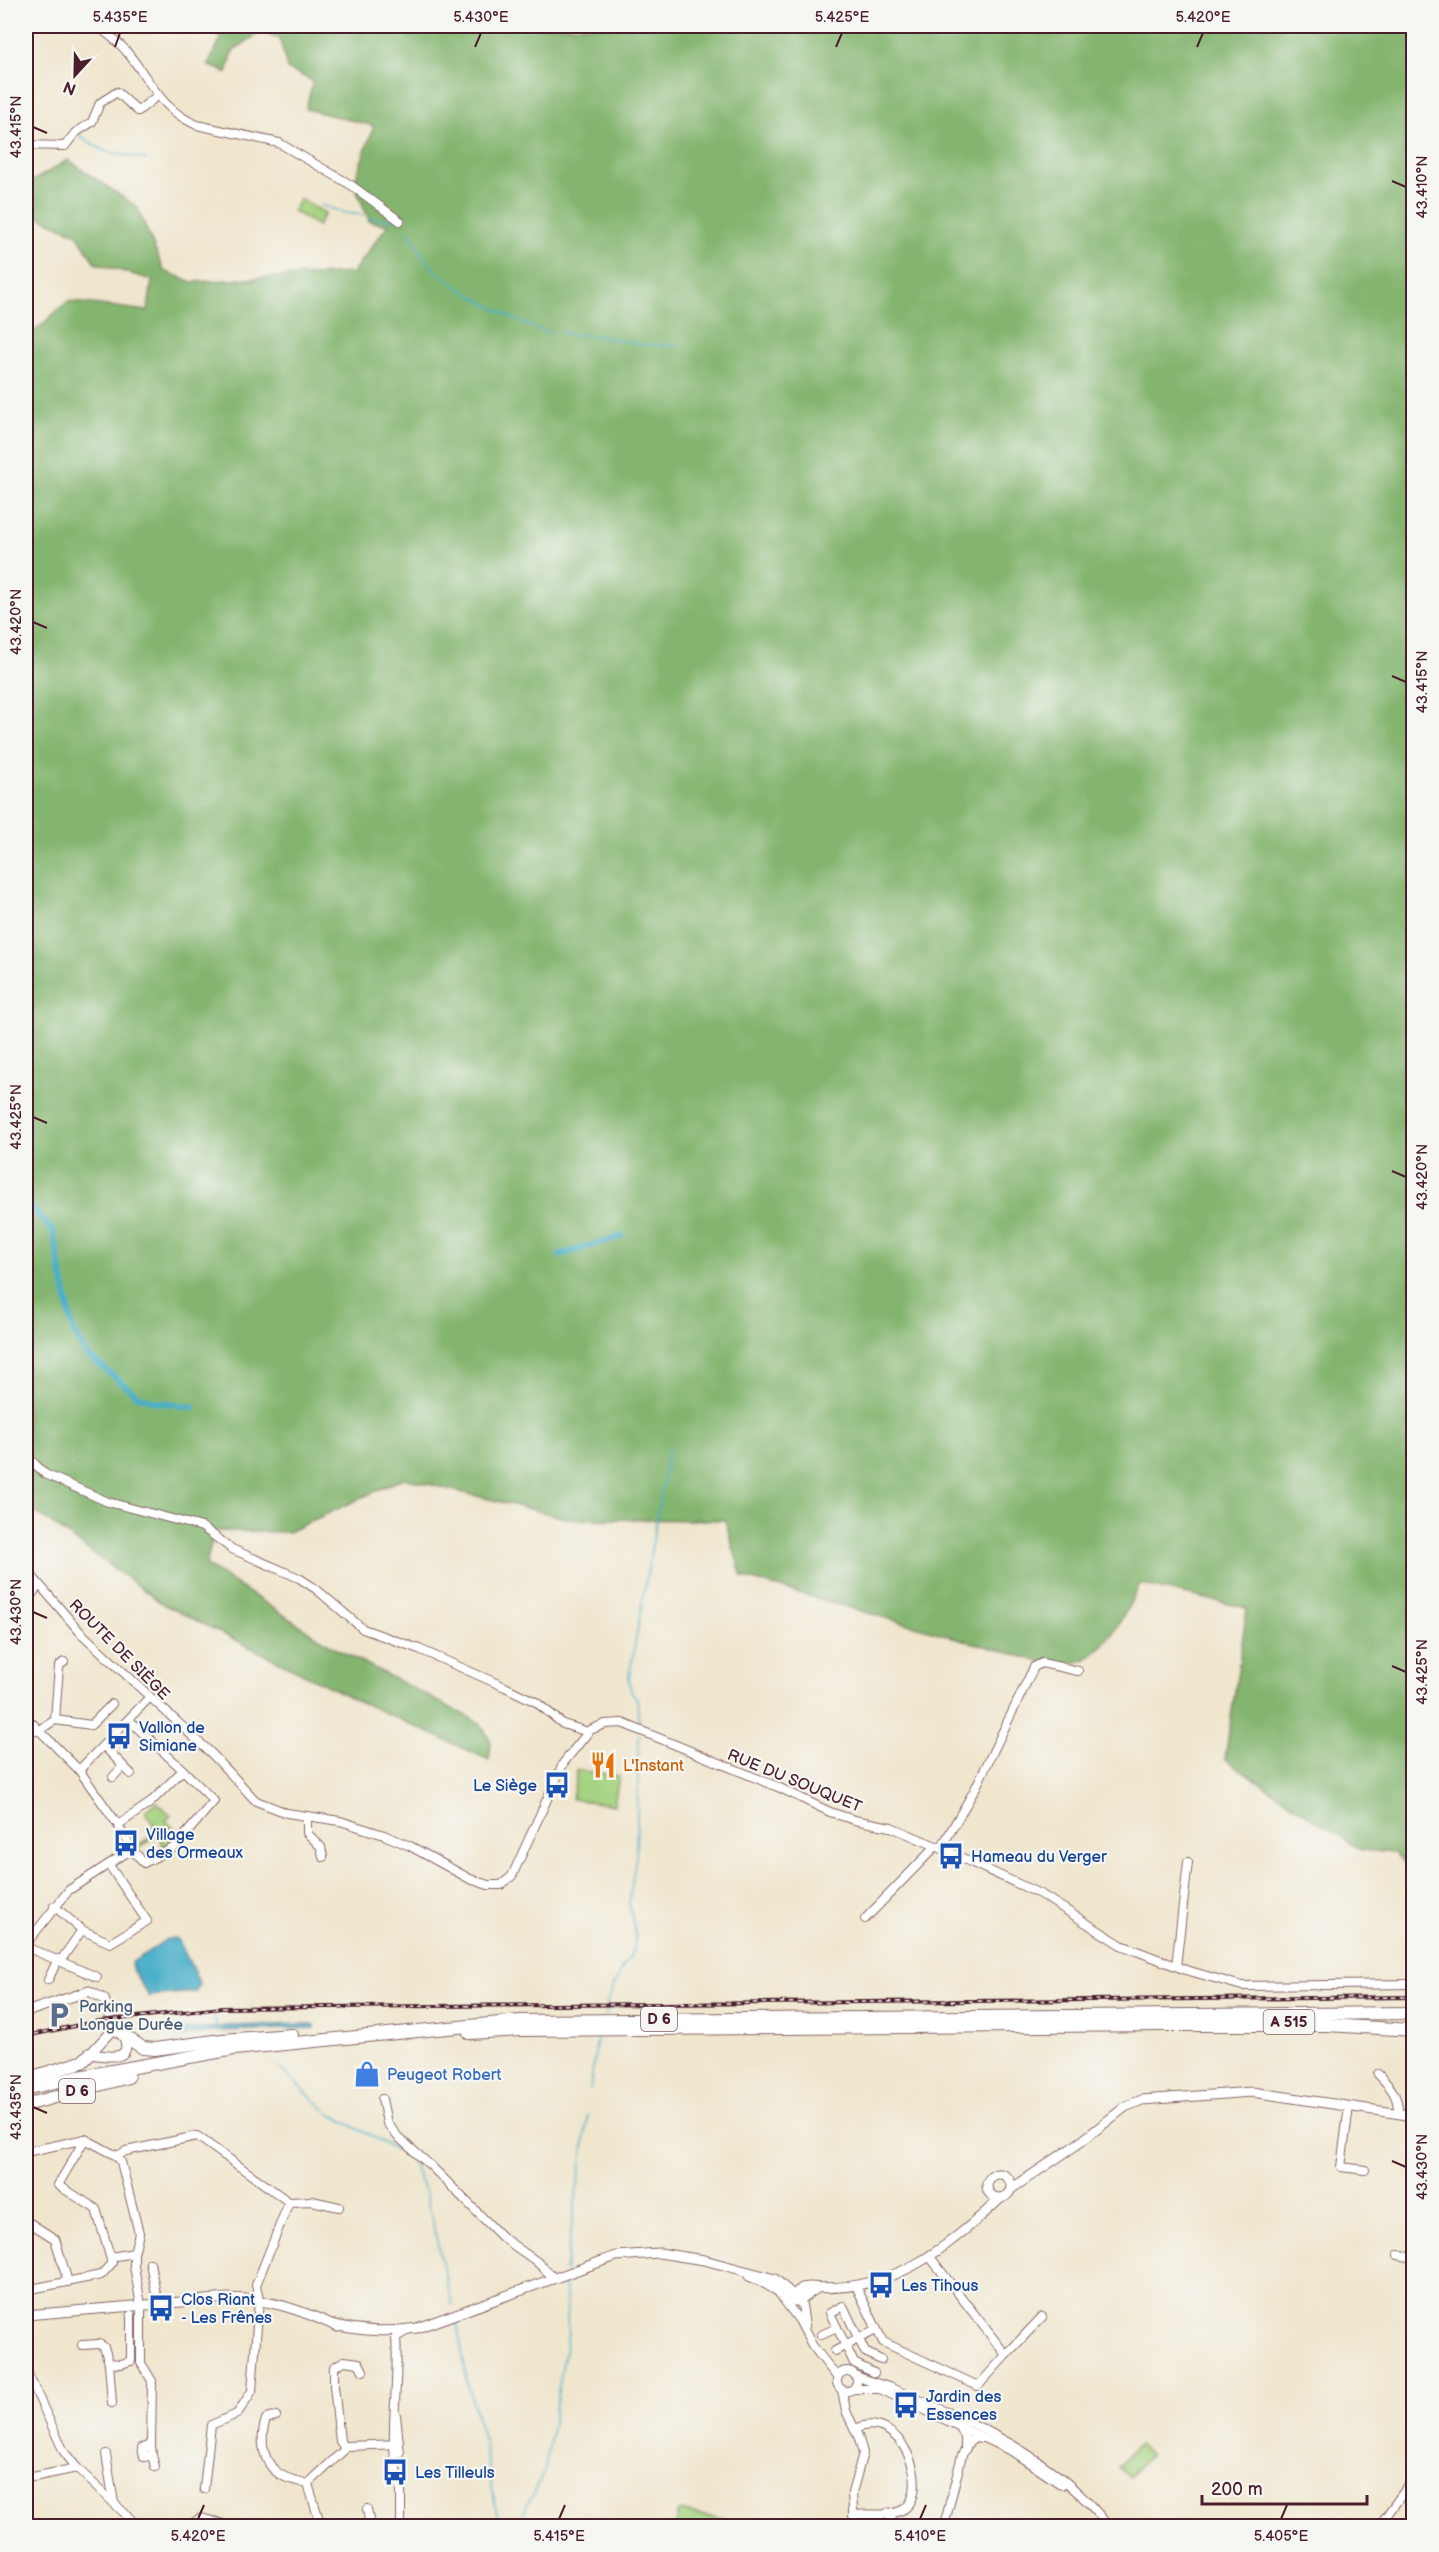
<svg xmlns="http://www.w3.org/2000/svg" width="1439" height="2552" font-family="'Balsamiq Sans',sans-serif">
	<rect width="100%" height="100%" fill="#f6f6f2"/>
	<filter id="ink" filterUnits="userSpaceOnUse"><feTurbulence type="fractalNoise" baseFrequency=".0167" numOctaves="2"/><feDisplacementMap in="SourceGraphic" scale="12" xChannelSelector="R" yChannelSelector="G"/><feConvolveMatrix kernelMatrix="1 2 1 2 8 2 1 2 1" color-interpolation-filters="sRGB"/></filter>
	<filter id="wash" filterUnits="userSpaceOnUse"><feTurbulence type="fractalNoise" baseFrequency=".008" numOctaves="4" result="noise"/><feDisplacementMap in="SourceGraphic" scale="24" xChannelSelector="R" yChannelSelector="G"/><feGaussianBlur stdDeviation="1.35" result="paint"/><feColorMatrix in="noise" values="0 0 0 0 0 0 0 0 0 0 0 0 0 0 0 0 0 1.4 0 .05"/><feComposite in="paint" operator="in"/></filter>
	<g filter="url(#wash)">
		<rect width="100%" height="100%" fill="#f0e6ce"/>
		<!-- green -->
		<g fill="#a5d381" stroke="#787956" stroke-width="1.5">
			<polygon points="300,199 325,213 318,226 293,211"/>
			<polygon points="577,1770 619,1776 614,1805 572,1799"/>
			<polygon points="157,1802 171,1815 166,1821 179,1833 163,1848 161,1838 155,1837 139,1848 137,1846 154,1835 152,1828 154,1825 145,1812"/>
			<polygon points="1138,2445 1150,2455 1130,2477 1118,2467"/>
			<polygon points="678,2511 733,2521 732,2526 675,2526"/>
		</g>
		<!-- forest -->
		<path fill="#84b56f" stroke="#676a4d" stroke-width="1.5" d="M203,26H1413V1859L1404,1862L1394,1853L1361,1850L1225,1759L1247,1608L1140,1584C1126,1611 1109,1651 1078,1662C1067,1665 1052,1662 1041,1662L742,1577L725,1520L570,1519L404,1478L288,1532L214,1531L206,1565L335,1648L480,1723L491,1742L489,1760L352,1698L163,1604L26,1505V339L68,301L148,311L152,280L95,263L77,234L26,211V185L68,160L137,207L164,271L192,282L352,273L388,225L369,221L354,183L374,126L306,109L313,81L287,69L280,39L262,31L233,51L227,73L208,65L221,38Z"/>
		<!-- water -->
		<g fill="#49afc9" stroke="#4a677a" stroke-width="1.5">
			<polygon points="176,1938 179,1941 197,1978 199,1984 196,1992 149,1996 133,1972 131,1963 167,1939"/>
			<polygon points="311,2024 315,2025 315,2028 219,2031 177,2037 175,2034 175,2031 228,2026"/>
		</g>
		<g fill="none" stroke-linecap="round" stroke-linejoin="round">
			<!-- stream -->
			<g stroke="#49afc9" stroke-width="1.5">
				<polyline points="79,135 104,151 146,159"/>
				<polyline points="321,205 345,213 363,215"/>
				<polyline points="368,218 394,220"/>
				<path d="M408,231C416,242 422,256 431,266C448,285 528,330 553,333"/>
				<polyline points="561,333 598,336 644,345 682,346"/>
				<polyline points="639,1727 637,1699 631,1691 629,1678 669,1448"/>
				<polyline points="606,2015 607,2002 621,1969 630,1958 636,1937 629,1903 636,1856 639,1734"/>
				<polyline points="214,2017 219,2032"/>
				<polyline points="277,2066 330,2114 410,2157 426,2195 452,2305"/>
				<polyline points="590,2090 597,2038"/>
				<polyline points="565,2272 588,2115"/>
				<polyline points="457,2322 468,2386 484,2441 499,2526"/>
				<polyline points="517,2526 545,2469 568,2333 565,2279"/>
			</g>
			<!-- canal -->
			<g stroke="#49afc9" stroke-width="6">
				<polyline points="26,1202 53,1231 73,1330 86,1354 138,1396 157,1402 193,1407"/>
				<polyline points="560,1255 622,1236"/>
			</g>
		</g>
	</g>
	<g filter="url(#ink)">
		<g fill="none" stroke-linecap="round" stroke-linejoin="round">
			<!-- minor casing -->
			<g stroke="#846564" stroke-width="10">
				<g id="minor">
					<path d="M98,26C107,34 118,41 126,51C150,79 160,110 197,125L279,143L351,185L400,221"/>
					<polyline points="26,145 65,146 75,133 92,122 100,103 117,92 138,111 157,96"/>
					<polyline points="26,1455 45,1474 108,1502 202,1527 232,1549 299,1578 316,1589 363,1629 419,1649 505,1687 536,1702 563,1724 588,1732"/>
					<polyline points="26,1569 81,1633 213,1755 256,1801 287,1813 340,1821 384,1835 410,1846 470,1879 488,1885 501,1885 512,1876 564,1762 590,1730 605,1724 622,1723 778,1787 830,1812 854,1820 891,1827 936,1846 1042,1895 1121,1945 1186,1970 1242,1986 1414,1984"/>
					<polyline points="26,1602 39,1585"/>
					<polyline points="26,1717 79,1770 149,1698"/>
					<polyline points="55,1720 91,1725 112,1704"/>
					<polyline points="38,1731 55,1720 59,1666 64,1662"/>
					<polyline points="104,1746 131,1774"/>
					<polyline points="79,1770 118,1825 132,1849 144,1863 175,1847 214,1801 183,1770"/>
					<polyline points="113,1777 123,1766"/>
					<polyline points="307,1817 307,1833 321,1847 323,1857"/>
					<polyline points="118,1825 150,1803 183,1770 129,1720"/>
					<polyline points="941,1848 975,1789 1034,1667 1042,1663 1078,1671"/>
					<polyline points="54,1906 82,1930"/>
					<polyline points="865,1919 936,1846"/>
					<polyline points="26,1944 69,1890 132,1849"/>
					<polyline points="26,1947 97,1977"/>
					<polyline points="61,1960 82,1930 110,1943 147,1921 109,1865"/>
					<polyline points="1176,1966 1188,1862"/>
					<polyline points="48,1980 58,1959"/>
					<path d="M1378,2074C1390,2087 1399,2095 1398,2114"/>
					<polyline points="382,2099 387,2123 398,2137 431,2166 502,2237 536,2261 554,2278"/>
					<polyline points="1349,2106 1341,2167 1365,2170"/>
					<polyline points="26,2152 85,2139 117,2156 121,2162 139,2233 134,2253 134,2266 141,2305 141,2363 152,2381 151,2446 142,2448 144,2457 152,2455 151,2446"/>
					<polyline points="117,2156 126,2151 197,2136 289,2202 256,2285 259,2299 252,2391 237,2414 211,2425 204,2489"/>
					<polyline points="289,2202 312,2201 339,2207"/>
					<polyline points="26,2231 30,2223 55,2239 68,2282"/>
					<polyline points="1398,2255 1414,2258"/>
					<polyline points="111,2257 134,2253"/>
					<polyline points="150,2263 158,2304"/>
					<polyline points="856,2286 883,2342 978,2386 1006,2355 930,2257"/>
					<polyline points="26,2290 101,2275 112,2263 96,2209 58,2185 85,2139"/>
					<polyline points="780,2295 799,2320 812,2345 837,2377"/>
					<polyline points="796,2298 802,2305 805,2326"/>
					<polyline points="821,2335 837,2328"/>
					<polyline points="82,2345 99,2344 104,2347 109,2363"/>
					<polyline points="835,2351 876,2330"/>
					<polyline points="1006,2355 1042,2317"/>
					<polyline points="26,2370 64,2452 77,2468 138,2526"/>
					<circle cx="847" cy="2381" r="10"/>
					<polyline points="874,2373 854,2363 830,2313 843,2306 865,2352 881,2360"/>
					<path d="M857,2376C868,2382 879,2383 891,2388C968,2420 1057,2457 1108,2526"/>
					<polyline points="854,2389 880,2389 908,2402 1013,2452 1062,2485"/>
					<polyline points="842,2390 846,2411 858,2436 863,2453 852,2493 854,2526"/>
					<polyline points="112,2403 109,2363 121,2364 131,2361 131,2315"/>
					<polyline points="396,2415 400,2453"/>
					<path d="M276,2416L266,2419C259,2440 262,2467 285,2477C292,2480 300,2482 308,2484"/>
					<polyline points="959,2425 965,2437 965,2448"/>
					<polyline points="343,2446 340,2441 334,2386 334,2367 344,2361 359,2363 363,2371"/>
					<polyline points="347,2446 399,2444"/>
					<polyline points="106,2454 114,2503"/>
					<polyline points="152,2455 155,2467"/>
					<polyline points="26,2473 33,2477 77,2468"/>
					<polyline points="401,2489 401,2526"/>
					<path d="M401,2492C386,2439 400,2390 396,2337L405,2332"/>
					<polyline points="367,2509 370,2526"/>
					<polyline points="887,2513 893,2521 892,2526"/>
					<path d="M853,2515C868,2513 890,2518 904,2509C932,2490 902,2407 855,2429"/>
					<polyline points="188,2526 201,2518 231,2526"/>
					<polyline points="321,2526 308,2484 343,2451"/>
					<polyline points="944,2526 962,2455 970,2441 975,2437 982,2438"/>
					<polyline points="1379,2526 1408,2486 1414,2473"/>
				</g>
			</g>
			<!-- major casing -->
			<g stroke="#846564" stroke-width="11">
				<g id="major">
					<polyline points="26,2012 89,1991 104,1999 110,2016"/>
					<path d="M112,2030L123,2035C135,2063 107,2056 90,2054Z"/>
					<circle cx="999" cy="2186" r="12"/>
					<polyline points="1011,2189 1082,2141 1125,2107 1142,2100 1252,2092 1414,2116"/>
					<path d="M749,2276C766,2282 779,2293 794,2301H798L816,2289"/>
					<path d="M26,2315L229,2298C270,2299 301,2310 338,2327"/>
					<path d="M334,2325C363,2331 387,2333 417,2328L616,2256L659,2253L704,2260L775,2279L793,2295L802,2288L809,2287C892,2294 943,2251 1001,2198"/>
				</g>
			</g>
			<!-- highway casing -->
			<g stroke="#846564" stroke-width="14">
				<g id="highway">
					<polyline points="469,2033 521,2030 1165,2025 1326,2025 1414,2030"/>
					<polyline points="123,2035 143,2048 155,2049 222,2040 292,2035"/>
					<polyline points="26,2079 82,2062 90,2054"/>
					<polyline points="26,2089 68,2079 234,2049 520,2021 1414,2013"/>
					<polyline points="26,2105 128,2077"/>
				</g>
			</g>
			<!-- minor -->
			<use href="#minor" stroke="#fff" stroke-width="8"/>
			<!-- major -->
			<use href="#major" stroke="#fff" stroke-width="9"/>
			<!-- highway -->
			<use href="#highway" stroke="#fff" stroke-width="12"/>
			<!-- rail casing -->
			<g stroke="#4a1f2b" stroke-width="4">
				<polyline id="rail" points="26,2036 99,2021 222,2008 1414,1997"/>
			</g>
			<!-- rail -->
			<use href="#rail" stroke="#f6f6f2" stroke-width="1.5" stroke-dasharray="4.5" stroke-linecap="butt"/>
		</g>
	</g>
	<!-- ticks -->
	<path fill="none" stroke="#4a1f2b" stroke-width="2" d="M115,47L120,33M475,47L481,33M836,47L842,33M1197,47L1203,33M33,127L47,133M1392,181L1406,187M33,622L47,628M1392,676L1406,682M33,1117L47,1123M1392,1171L1406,1177M33,1612L47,1618M1392,1666L1406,1672M33,2107L47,2113M1392,2161L1406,2167M198,2519L204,2505M559,2519L565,2505M920,2519L926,2505M1281,2519L1287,2505"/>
	<!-- icons -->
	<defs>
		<g id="bus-bare" transform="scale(2.07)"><path d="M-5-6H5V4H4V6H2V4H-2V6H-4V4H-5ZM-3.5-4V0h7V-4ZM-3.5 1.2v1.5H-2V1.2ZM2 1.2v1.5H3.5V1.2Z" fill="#1a4fb4" stroke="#f6f6f2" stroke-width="2.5" paint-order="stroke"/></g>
		<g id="restaurant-bare" transform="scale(2.07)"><path d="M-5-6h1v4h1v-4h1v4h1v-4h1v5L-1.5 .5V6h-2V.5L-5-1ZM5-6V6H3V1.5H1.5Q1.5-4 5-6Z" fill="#e8710a" stroke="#f6f6f2" stroke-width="2.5" paint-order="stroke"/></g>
		<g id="parking-bare" transform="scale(2.07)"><path d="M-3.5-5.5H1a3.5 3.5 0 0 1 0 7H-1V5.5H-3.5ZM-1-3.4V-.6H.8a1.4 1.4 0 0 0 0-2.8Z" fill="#5c6f8a" stroke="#f6f6f2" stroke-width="2.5" paint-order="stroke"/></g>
		<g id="shop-bare" transform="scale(2.07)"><path d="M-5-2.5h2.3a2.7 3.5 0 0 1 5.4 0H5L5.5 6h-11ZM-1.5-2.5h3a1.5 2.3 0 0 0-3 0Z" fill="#3f7fe0" stroke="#f6f6f2" stroke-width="2.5" paint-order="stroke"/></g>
	</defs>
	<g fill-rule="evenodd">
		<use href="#bus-bare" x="119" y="1736"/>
		<use href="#restaurant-bare" x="603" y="1765"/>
		<use href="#bus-bare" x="557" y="1785"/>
		<use href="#bus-bare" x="126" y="1843"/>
		<use href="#bus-bare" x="951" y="1856"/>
		<use href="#parking-bare" x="59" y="2015"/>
		<use href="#shop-bare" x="367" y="2074"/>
		<use href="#bus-bare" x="881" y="2285"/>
		<use href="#bus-bare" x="161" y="2308"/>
		<use href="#bus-bare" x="906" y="2405"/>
		<use href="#bus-bare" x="395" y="2472"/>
	</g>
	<g text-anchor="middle" stroke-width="4.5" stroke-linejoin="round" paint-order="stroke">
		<!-- shield labels -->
		<g fill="#f6f6f2" stroke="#7e6067" stroke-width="1.5">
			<rect x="641" y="2007" width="36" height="24" rx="4.5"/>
			<rect x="1263.5" y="2010" width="51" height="24" rx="4.5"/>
			<rect x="59" y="2079" width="36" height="24" rx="4.5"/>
		</g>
		<g font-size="15" font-weight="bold" fill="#4a1f2b">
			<text x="659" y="2024">D 6</text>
			<text x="1289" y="2027">A 515</text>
			<text x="77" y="2096">D 6</text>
		</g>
		<!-- street labels -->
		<g font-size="16" fill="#4a1f2b" stroke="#f6f6f2">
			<text transform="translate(120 1649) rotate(45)" y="6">ROUTE DE SIÈGE</text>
			<text transform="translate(795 1780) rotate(22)" y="6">RUE DU SOUQUET</text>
		</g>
		<!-- transit labels -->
		<g font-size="16" fill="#164399" stroke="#f6f6f2" text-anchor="start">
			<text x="139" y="1733">Vallon de<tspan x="139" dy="18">Simiane</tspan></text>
			<text x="537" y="1791" text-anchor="end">Le Siège</text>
			<text x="146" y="1840">Village<tspan x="146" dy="18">des Ormeaux</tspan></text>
			<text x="971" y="1862">Hameau du Verger</text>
			<text x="901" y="2291">Les Tihous</text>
			<text x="181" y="2305">Clos Riant<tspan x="181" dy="18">- Les Frênes</tspan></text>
			<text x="926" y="2402">Jardin des<tspan x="926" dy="18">Essences</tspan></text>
			<text x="415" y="2478">Les Tilleuls</text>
		</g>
		<!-- food labels -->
		<g font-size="16" fill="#c56008" stroke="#f6f6f2" text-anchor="start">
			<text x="623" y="1771">L'Instant</text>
		</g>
		<!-- service labels -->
		<g font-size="16" fill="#4e5e75" stroke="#f6f6f2" text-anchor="start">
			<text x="79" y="2012">Parking<tspan x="79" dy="18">Longue Durée</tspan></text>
		</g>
		<!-- shop labels -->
		<g font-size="16" fill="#366cbe" stroke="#f6f6f2" text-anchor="start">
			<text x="387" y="2080">Peugeot Robert</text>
		</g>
	</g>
	<!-- margin -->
	<rect width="1439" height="2552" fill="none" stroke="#f6f6f2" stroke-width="66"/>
	<!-- north arrow -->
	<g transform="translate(75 75) rotate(202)" stroke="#f6f6f2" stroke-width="4.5" paint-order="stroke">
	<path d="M0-4.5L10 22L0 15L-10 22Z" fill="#4a1f2b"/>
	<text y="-9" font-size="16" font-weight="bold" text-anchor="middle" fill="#4a1f2b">N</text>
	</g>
	<!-- scale -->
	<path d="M1202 2495v9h165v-9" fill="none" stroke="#4a1f2b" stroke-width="3"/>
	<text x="1211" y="2495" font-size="18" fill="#4a1f2b" stroke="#f6f6f2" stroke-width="4.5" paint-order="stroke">200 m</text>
	<rect x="33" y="33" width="1373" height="2486" fill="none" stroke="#4a1f2b" stroke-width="2"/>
	<g font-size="15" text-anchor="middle" fill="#4a1f2b">
		<text x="120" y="22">5.435°E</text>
		<text x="481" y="22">5.430°E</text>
		<text x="842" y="22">5.425°E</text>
		<text x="1203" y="22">5.420°E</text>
		<text transform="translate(16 127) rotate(-90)" y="5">43.415°N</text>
		<text transform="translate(1422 187) rotate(-90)" y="5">43.410°N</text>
		<text transform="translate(16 622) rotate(-90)" y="5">43.420°N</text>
		<text transform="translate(1422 682) rotate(-90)" y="5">43.415°N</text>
		<text transform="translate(16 1117) rotate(-90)" y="5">43.425°N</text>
		<text transform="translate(1422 1177) rotate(-90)" y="5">43.420°N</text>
		<text transform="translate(16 1612) rotate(-90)" y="5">43.430°N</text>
		<text transform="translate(1422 1672) rotate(-90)" y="5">43.425°N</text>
		<text transform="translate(16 2107) rotate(-90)" y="5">43.435°N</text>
		<text transform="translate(1422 2167) rotate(-90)" y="5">43.430°N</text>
		<text x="198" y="2541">5.420°E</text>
		<text x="559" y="2541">5.415°E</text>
		<text x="920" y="2541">5.410°E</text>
		<text x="1281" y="2541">5.405°E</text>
	</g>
</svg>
